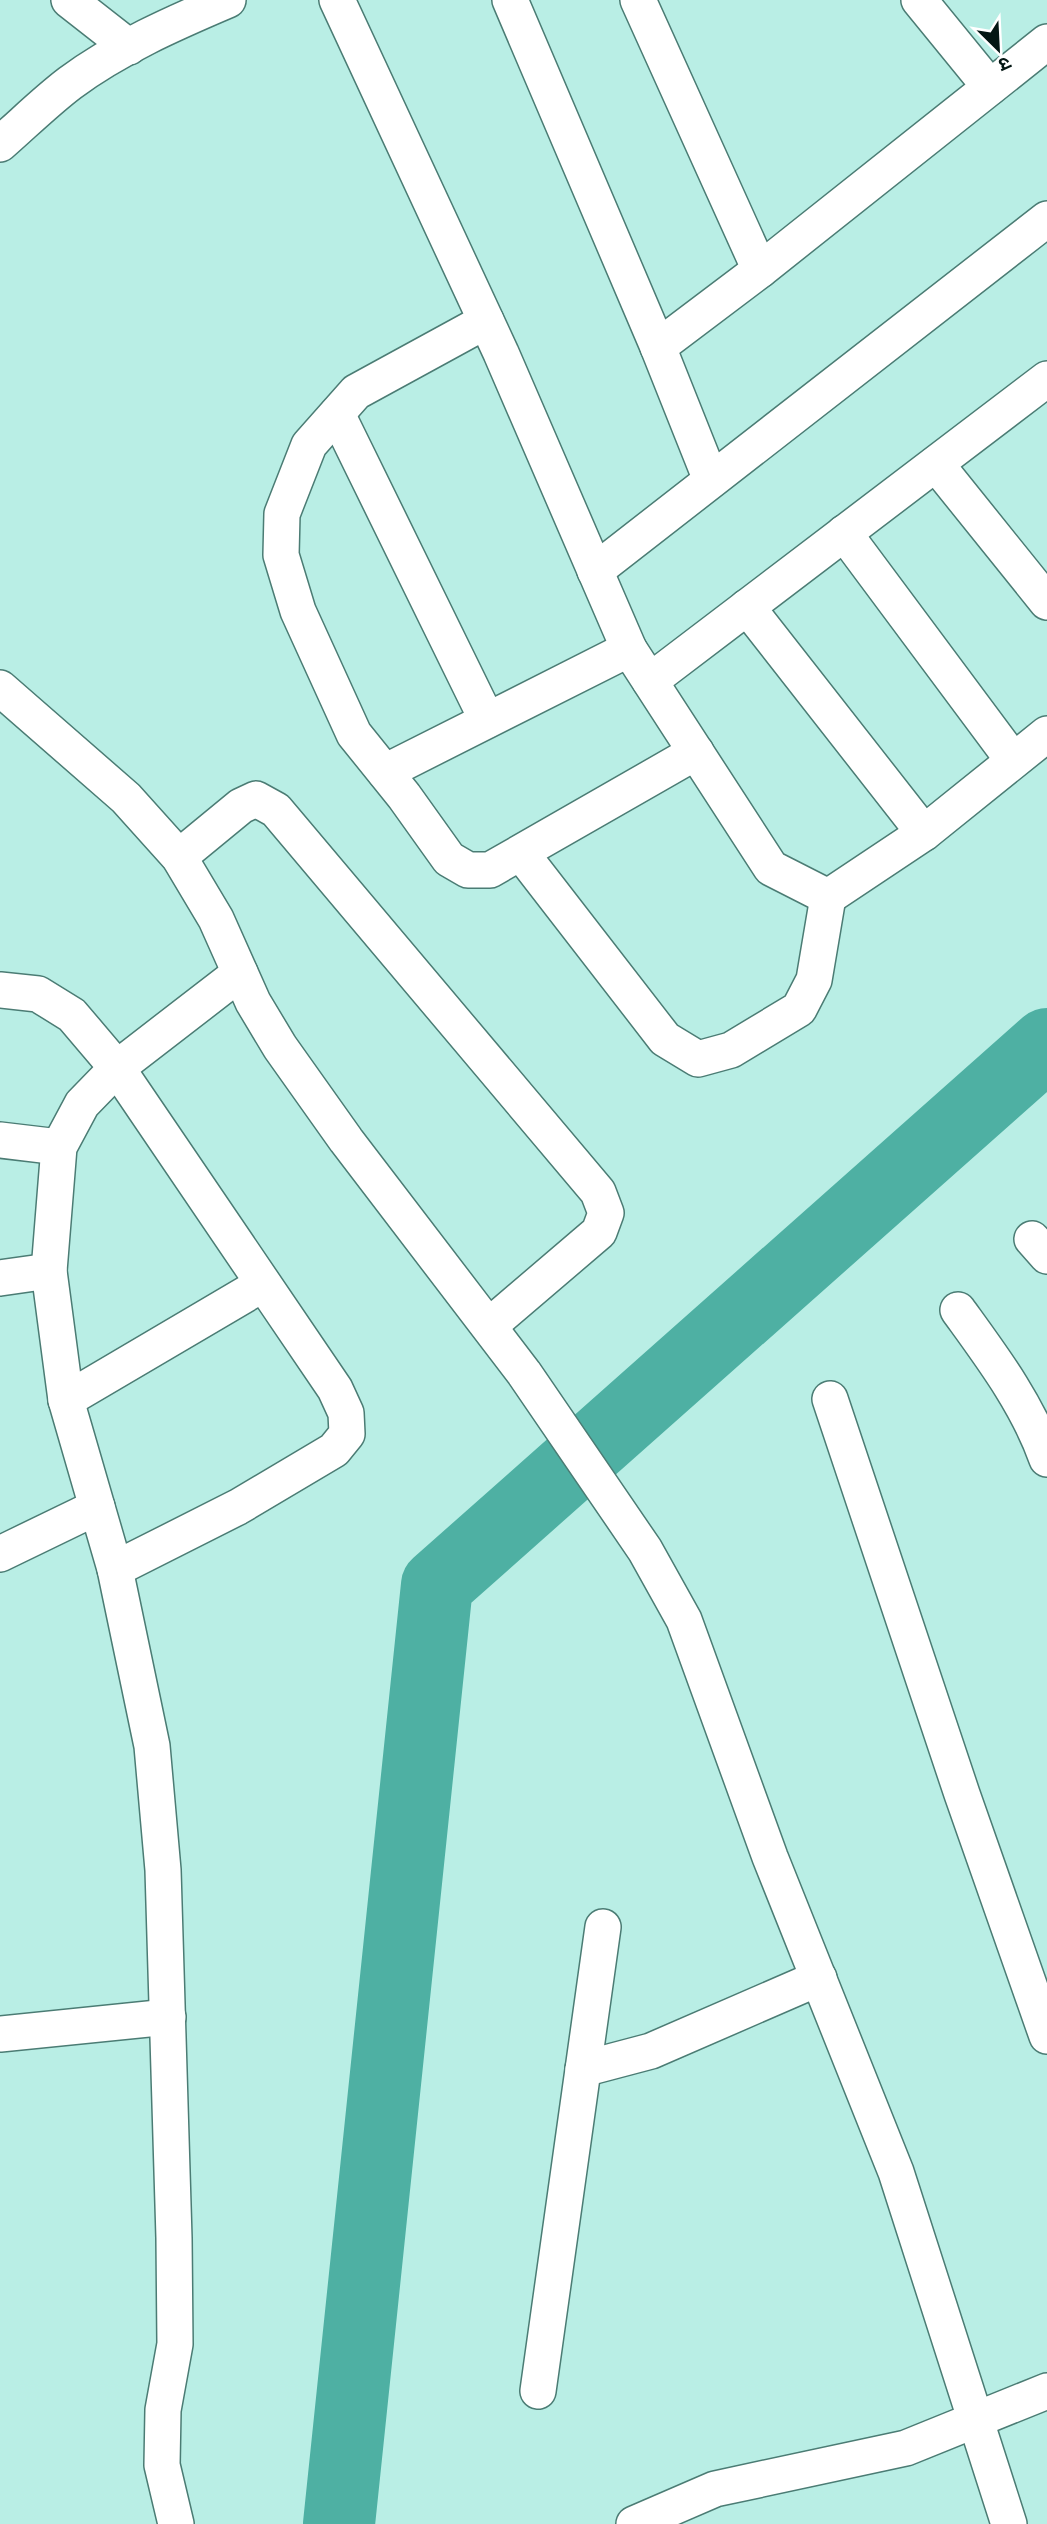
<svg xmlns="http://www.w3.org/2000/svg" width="1047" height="2524" font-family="Raleway,'Noto Sans Devanagari',sans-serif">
	<rect width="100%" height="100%" fill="#b9eee5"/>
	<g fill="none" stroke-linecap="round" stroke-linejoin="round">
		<!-- river -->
		<polyline stroke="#4eb0a3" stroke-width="72" points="339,2524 437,1585 1047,1044"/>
		<!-- minor casing -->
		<g stroke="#4b7c74" stroke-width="38">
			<g id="minor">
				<polyline points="69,0 129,47"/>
				<polyline points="337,0 501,353 629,649 771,868 828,897 924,833 1047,734"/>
				<polyline points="510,0 658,347 711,480"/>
				<polyline points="638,0 760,270"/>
				<polyline points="919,0 990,87"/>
				<path d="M0,144C23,124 45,102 70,83C117,48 174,23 228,0"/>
				<polyline points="486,321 356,392 309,445 282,514 281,555 298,611 354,734 404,796 449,859 468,870 490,870 696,752"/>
				<polyline points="658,347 760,270 1047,42"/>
				<polyline points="337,414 487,720"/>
				<polyline points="936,464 1047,602"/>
				<polyline points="844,533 1013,760"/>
				<polyline points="595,571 1047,219"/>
				<polyline points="747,607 924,833"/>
				<polyline points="650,681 1047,379"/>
				<polyline points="0,688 126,798 179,857 216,919 253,1002 280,1047 346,1140 524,1373 645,1550 684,1620 770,1857 896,2172 1009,2524"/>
				<polyline points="385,772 629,649"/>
				<polyline points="521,853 665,1039 698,1059 731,1050 799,1009 814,980 828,897"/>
				<polyline points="179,857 241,806 256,799 276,810 598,1192 606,1213 599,1232 489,1326"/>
				<polyline points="0,990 38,994 72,1015 117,1068 335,1389 346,1413 347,1434 334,1450 238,1507 115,1569"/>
				<polyline points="0,1140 59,1147"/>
				<polyline points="1032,1239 1047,1256"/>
				<polyline points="0,1278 49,1271"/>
				<path d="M958,1310C992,1357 1027,1403 1047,1459"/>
				<polyline points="830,1399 962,1794 1047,2036"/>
				<polyline points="66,1400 263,1284"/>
				<polyline points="0,1554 97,1507"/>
				<polyline points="0,2034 168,2017"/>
				<polyline points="583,2069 651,2051 819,1978"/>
				<polyline points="538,2391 603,1927"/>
				<polyline points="176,2524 162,2465 163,2410 175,2344 174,2238 163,1870 152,1746 115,1569 66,1400 49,1271 59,1147 82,1104 117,1068 240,973"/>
				<polyline points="634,2524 715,2489 906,2448 1047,2391"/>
			</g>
		</g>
		<!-- minor -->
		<use href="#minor" stroke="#fff" stroke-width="35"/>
	</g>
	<!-- north arrow -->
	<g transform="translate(998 49) rotate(156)" stroke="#ffffff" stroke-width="5" paint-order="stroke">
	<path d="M0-5L12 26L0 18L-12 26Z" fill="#031613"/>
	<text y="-10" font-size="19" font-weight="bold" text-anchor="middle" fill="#031613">उ</text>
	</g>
</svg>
